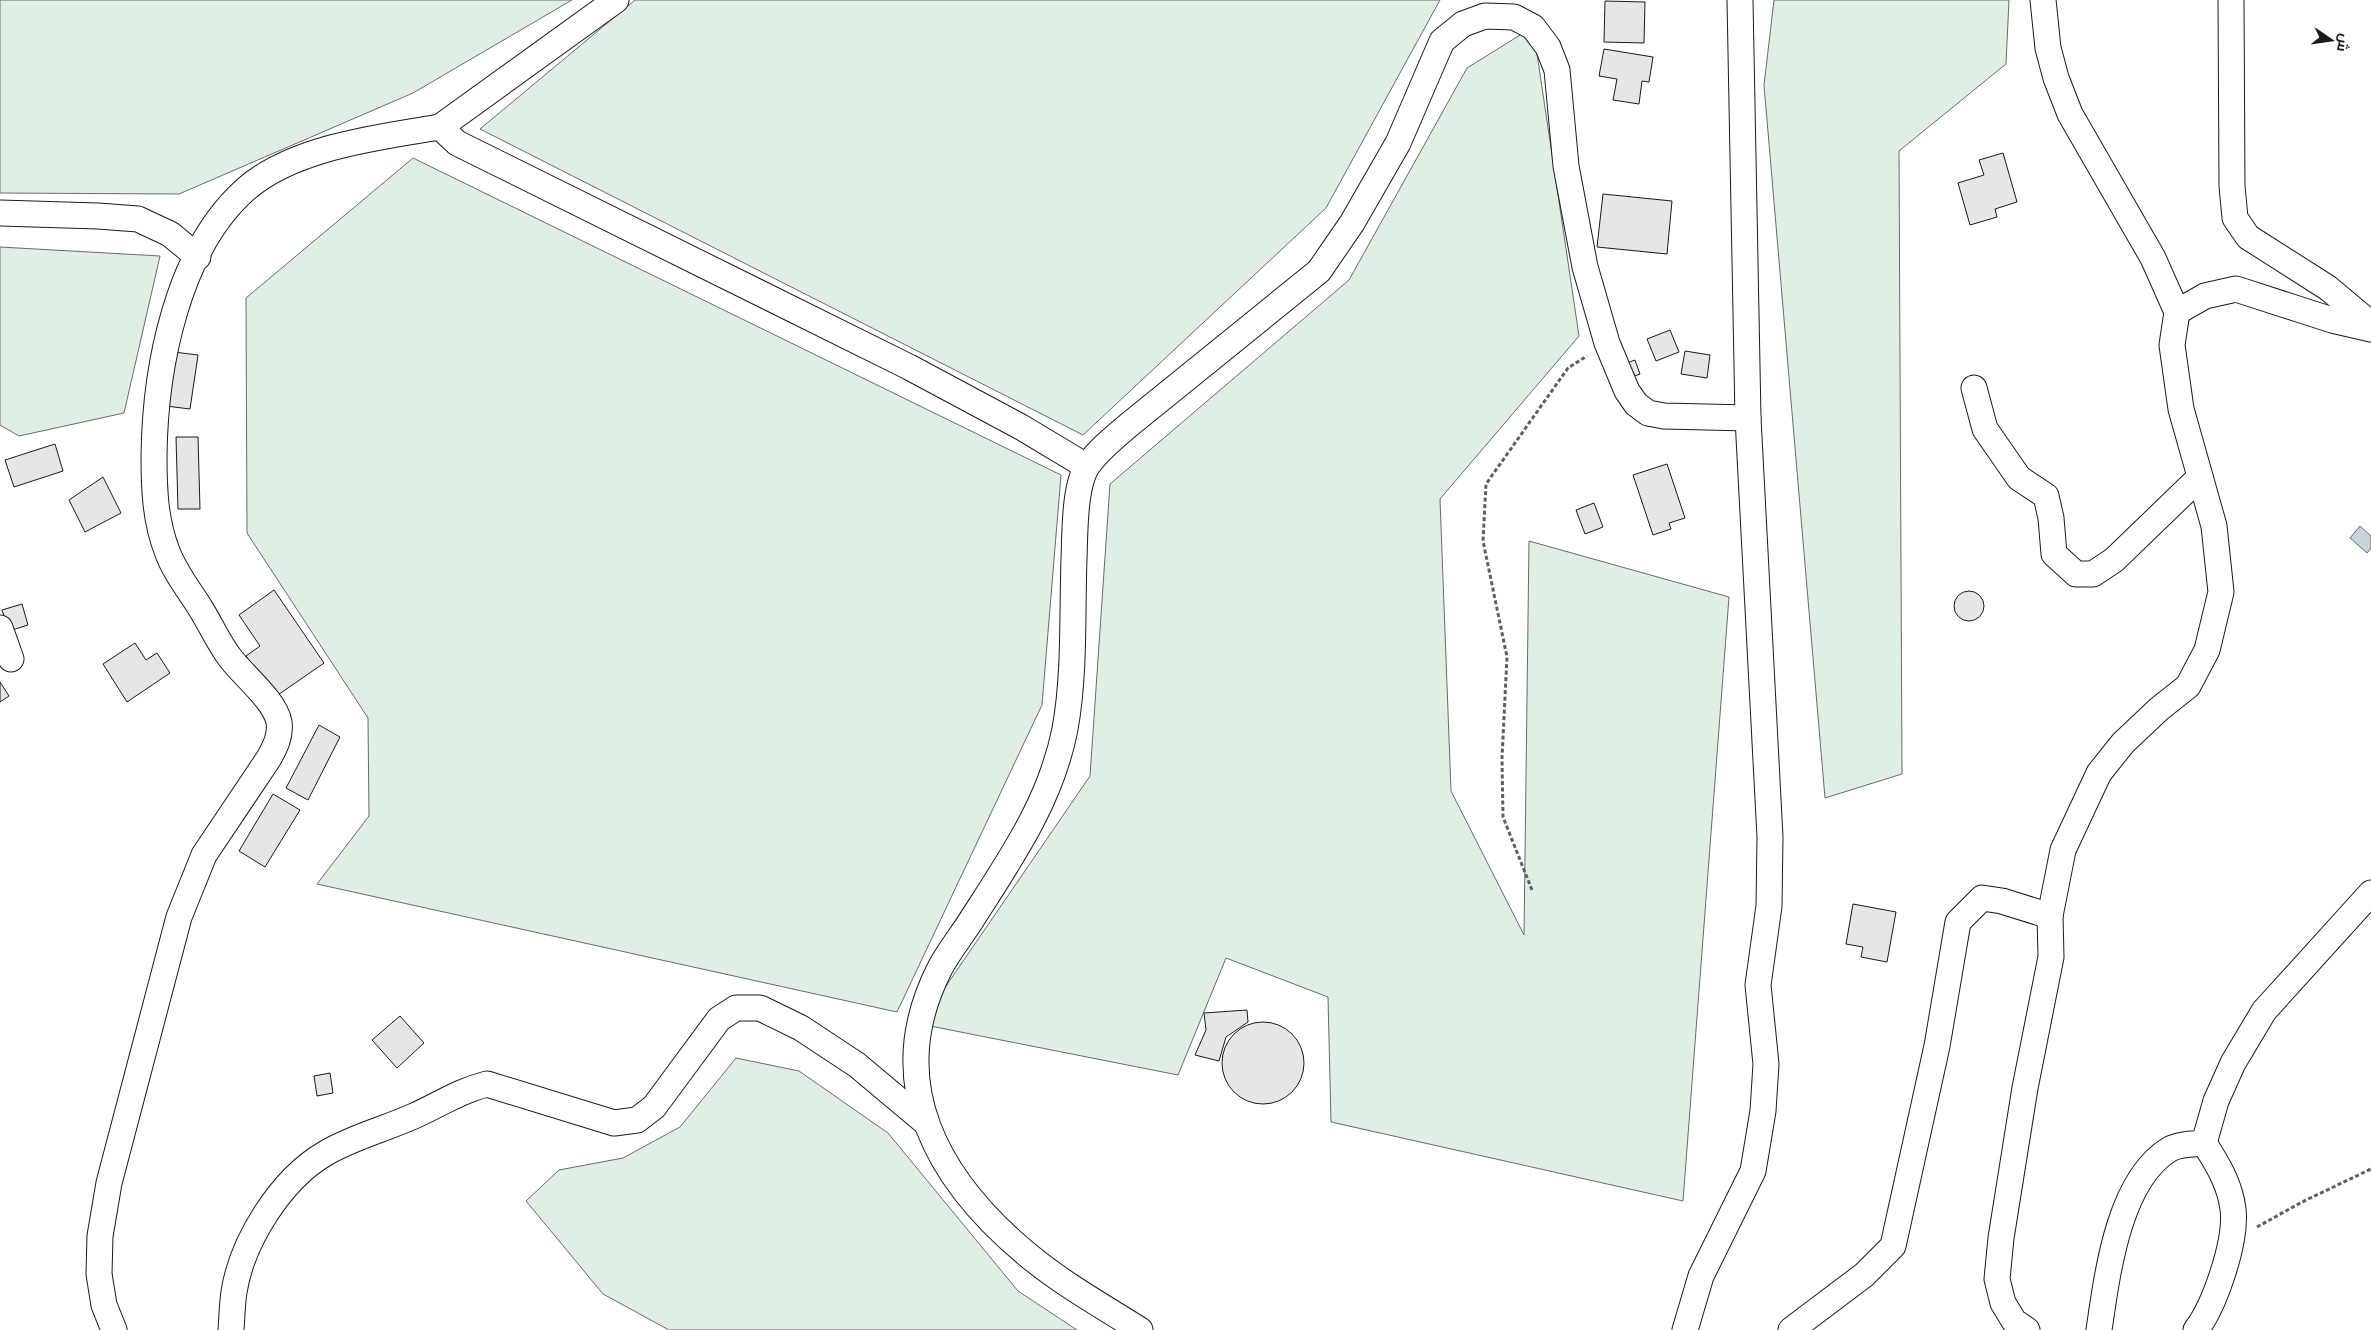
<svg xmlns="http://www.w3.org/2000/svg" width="2371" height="1330" font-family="'Noto Serif',Cairo,serif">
	<rect width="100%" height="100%" fill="#fff"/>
	<!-- green -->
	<g fill="#e0efe3" stroke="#6a6a6a">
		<polygon points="0,0 572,0 413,93 179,194 0,193"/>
		<polygon points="635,0 1440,0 1326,208 1083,435 480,129"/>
		<polygon points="1774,0 2009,0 2006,64 1899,151 1902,774 1825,798 1764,85"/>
		<polygon points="1533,27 1579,336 1440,499 1451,791 1524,935 1529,541 1729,597 1683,1201 1331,1122 1328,997 1226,958 1178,1075 920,1024 1090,776 1110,484 1349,280 1467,68"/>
		<polygon points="413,158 1061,475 1042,705 897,1012 317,884 369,816 368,718 247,533 246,298"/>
		<polygon points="0,247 160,256 124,413 19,436 0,425"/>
		<polygon points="736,1058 799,1071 888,1133 1018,1291 1077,1330 669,1330 603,1294 526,1201 559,1170 623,1158 680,1127"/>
	</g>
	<!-- water -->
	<polygon fill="#c6d2dc" stroke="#6a6a6a" points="2360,526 2371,536 2371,548 2367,553 2350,538"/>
	<!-- building -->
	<g fill="#e6e6e6" stroke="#1a1a1a">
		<polygon points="1605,1 1645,2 1644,43 1604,42"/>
		<polygon points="1604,49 1653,57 1649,82 1642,81 1639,104 1613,100 1617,79 1599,76"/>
		<polygon points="2003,153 2017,202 1995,209 1997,217 1970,225 1958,183 1984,175 1979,160"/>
		<polygon points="1603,194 1672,201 1667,254 1597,247"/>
		<polygon points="1670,330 1679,352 1656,361 1647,339"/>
		<polygon points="1685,351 1710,355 1707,378 1681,374"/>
		<polygon points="174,352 198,355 190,409 166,406"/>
		<polygon points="1635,360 1640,374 1626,379 1621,365"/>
		<polygon points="176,437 198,437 200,509 178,509"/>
		<polygon points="55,444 63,471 14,487 5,460"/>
		<polygon points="1667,464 1685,518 1669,523 1671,529 1653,535 1633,475"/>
		<polygon points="103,477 121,513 85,532 69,500"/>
		<polygon points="1594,503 1603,527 1585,534 1576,510"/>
		<polygon points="274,590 324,663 275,697 246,656 260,646 239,615"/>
		<circle cx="1969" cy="606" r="15"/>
		<polygon points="22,604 28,625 9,631 2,610"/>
		<polygon points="135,643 146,660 157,653 170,673 127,702 103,664"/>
		<polygon points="0,682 9,696 0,702"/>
		<polygon points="319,725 340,737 308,800 286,788"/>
		<polygon points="273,794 300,810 265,867 239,851"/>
		<polygon points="1853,904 1896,912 1887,962 1861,957 1863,947 1846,944"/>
		<polygon points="1247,1010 1248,1022 1226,1037 1219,1061 1195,1055 1206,1030 1204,1013"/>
		<polygon points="400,1016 424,1043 397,1068 372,1040"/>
		<circle cx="1263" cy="1063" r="41"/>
		<polygon points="330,1073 333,1093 317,1096 314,1076"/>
	</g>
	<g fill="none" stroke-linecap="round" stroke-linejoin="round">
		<!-- minor casing -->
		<g stroke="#1a1a1a" stroke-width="27">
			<g id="minor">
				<polyline points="2231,0 2232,186 2235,218 2248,237 2328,288 2371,324"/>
				<polyline points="440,127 616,0"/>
				<polyline points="0,213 98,216 138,219 170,234 198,257"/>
				<polyline points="2177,312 2205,296 2236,289 2332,320 2371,329"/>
				<polyline points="1974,388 1985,429 2019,478 2046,496 2051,518 2054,554 2076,574 2093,574 2114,560 2200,477"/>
				<polyline points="0,628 11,659"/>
				<path d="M114,1330L104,1305L99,1274L100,1236L109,1183L179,917L204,855L269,758C275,747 281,736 279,722C275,701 245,677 231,659C219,644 211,625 201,609C189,590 174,571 167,551C155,520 154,488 154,456C155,368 177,250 246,189C294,147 380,137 440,127L457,143L909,367L1021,427L1086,466"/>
				<path d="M231,1330C232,1317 232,1305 234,1292C242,1241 281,1179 326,1153C353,1137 385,1129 414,1116C439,1105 459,1091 487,1084L614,1123L637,1120L654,1107L719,1019L736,1008H760L801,1028L857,1065L925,1122"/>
				<path d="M1140,1330C1102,1306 1063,1284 1029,1256C938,1181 881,1083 940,968C949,951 962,935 972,919C1011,858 1051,801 1065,729C1075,674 1072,614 1074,559C1075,534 1074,485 1088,465C1099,449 1116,436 1130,424L1319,271L1352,223L1398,143L1442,41L1463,24L1485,16L1514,17L1533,27L1548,47L1557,70L1566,166L1585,267L1607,343L1627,391L1636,404L1648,413L1664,416L1748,418"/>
				<polyline points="1685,1330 1701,1276 1753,1171 1763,1111 1766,1064 1758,985 1769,906 1770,837 1748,418 1740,0"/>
				<polyline points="1791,1330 1864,1275 1893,1246 1937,1046 1958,922 1982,898 2002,901 2050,916"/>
				<polyline points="2027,1330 2014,1321 2003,1303 1997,1279 2001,1238 2025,1088 2051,957 2050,916 2063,850 2099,773 2123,743 2159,709 2188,686 2207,650 2221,592 2214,526 2181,409 2172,345 2177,312 2153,258 2070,114 2056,78 2048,48 2043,0"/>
				<path d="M2099,1330C2107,1276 2118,1180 2170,1149C2179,1144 2193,1144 2204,1143L2216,1101L2233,1063L2264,1011L2371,893"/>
				<path d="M2196,1330C2215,1305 2237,1241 2233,1209C2230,1184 2217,1163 2204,1143"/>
			</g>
		</g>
		<!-- path -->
		<g stroke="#5f5f5f" stroke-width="3" stroke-dasharray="4 2.5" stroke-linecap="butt">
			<polyline points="1532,890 1503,817 1502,758 1507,657 1483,541 1486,484 1568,368 1587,356"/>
			<polyline points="2257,1227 2302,1202 2371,1169"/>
		</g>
		<!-- minor -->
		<use href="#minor" stroke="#fff" stroke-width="25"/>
	</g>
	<!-- north arrow -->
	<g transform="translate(2331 40) rotate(103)" stroke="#ffffff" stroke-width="4" paint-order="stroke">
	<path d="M0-4L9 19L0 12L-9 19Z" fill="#1a1a1a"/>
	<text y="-8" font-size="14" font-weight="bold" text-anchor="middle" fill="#1a1a1a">ش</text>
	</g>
</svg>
